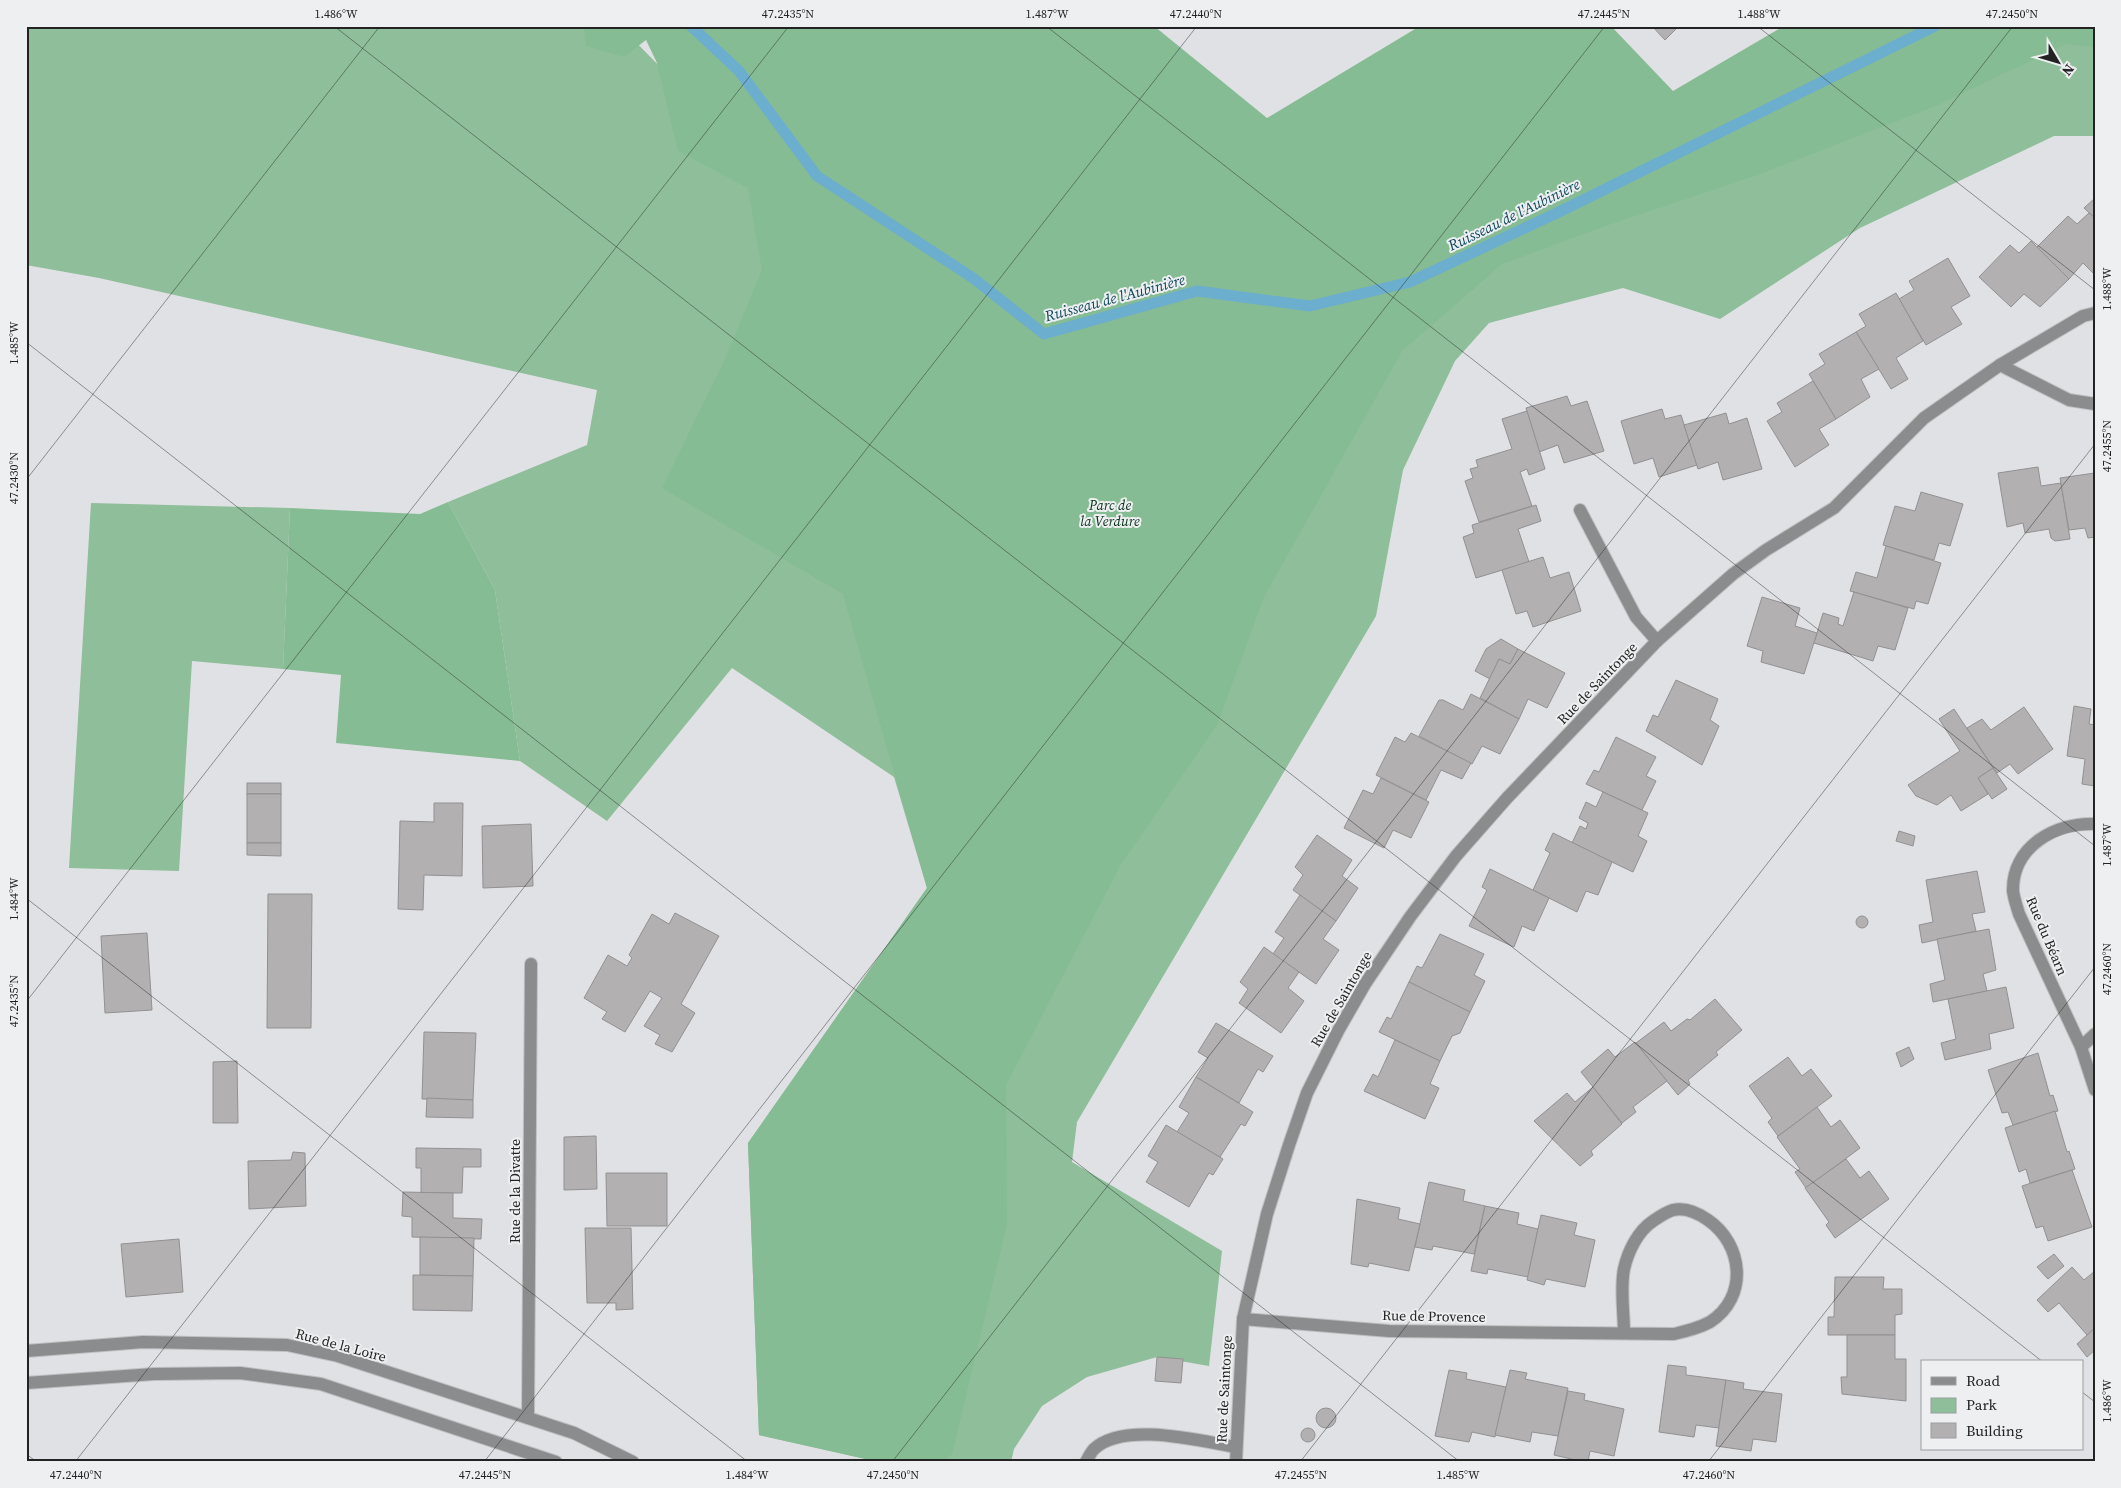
<svg xmlns="http://www.w3.org/2000/svg" width="2121" height="1488" font-family="'Source Serif 4',serif">
	<rect width="100%" height="100%" fill="#e0e1e4"/>
	<!-- green -->
	<g fill="#8ebe9a">
		<polygon points="26,26 620,26 783,192 1154,26 1220,256 2095,26 2095,136 2054,136 1860,228 1720,319 1623,288 1489,323 1455,361 1403,470 1376,616 1077,1122 1072,1162 1222,1251 1209,1366 1157,1357 1087,1377 1042,1406 1014,1449 1011,1462 879,1462 759,1435 748,1143 927,888 894,777 732,668 607,821 520,761 495,590 448,502 587,445 597,390 99,278 26,265"/>
		<polygon points="91,503 290,508 283,669 192,661 179,871 69,868"/>
	</g>
	<!-- forest -->
	<g fill="#86bc93">
		<polygon points="584,26 1154,26 1267,118 1420,26 1611,26 1673,91 1784,26 2095,26 2095,47 2066,44 1933,107 1760,174 1605,226 1502,264 1402,351 1264,597 1217,725 1120,866 1006,1085 1007,1224 952,1454 942,1462 879,1462 759,1435 748,1143 927,888 843,594 662,488 726,357 762,270 748,188 678,151 657,63 646,40 624,57 586,46"/>
		<polygon points="448,502 495,590 520,761 336,743 341,675 283,669 290,508 420,514"/>
	</g>
	<g fill="none" stroke-linecap="round" stroke-linejoin="round">
		<!-- stream -->
		<polyline stroke="#6caecd" stroke-width="11" points="691,26 739,71 817,176 973,278 1044,334 1197,291 1310,306 1410,282 1561,211 1935,26"/>
	</g>
	<!-- building -->
	<g fill="#b3b0b2" stroke="#929091">
		<polygon points="1652,26 1679,26 1665,40"/>
		<polygon points="2095,198 2095,218 2084,208"/>
		<polygon points="2089,213 2095,218 2095,275 2083,263 2069,279 2037,247 2068,216 2077,224"/>
		<polygon points="2031,241 2069,279 2040,307 2024,294 2011,307 1979,277 2010,245 2019,253"/>
		<polygon points="1948,258 1970,296 1951,307 1962,324 1926,345 1899,299 1914,290 1909,281"/>
		<polygon points="1896,293 1923,341 1896,358 1908,379 1891,389 1856,332 1866,326 1859,314"/>
		<polygon points="1856,332 1879,369 1861,379 1870,397 1836,419 1809,374 1825,364 1819,354"/>
		<polygon points="1813,381 1836,419 1819,429 1829,445 1795,467 1767,421 1782,412 1777,403"/>
		<polygon points="1567,396 1571,406 1587,401 1604,451 1564,463 1558,445 1539,452 1526,408"/>
		<polygon points="1662,409 1665,419 1681,415 1697,465 1659,477 1653,458 1634,464 1621,421"/>
		<polygon points="1527,411 1545,469 1529,475 1527,469 1520,472 1532,506 1479,522 1465,481 1473,478 1470,469 1478,467 1476,460 1512,449 1502,419"/>
		<polygon points="1726,413 1729,424 1747,418 1762,469 1723,480 1718,462 1698,469 1684,425"/>
		<polygon points="2038,467 2041,486 2061,483 2070,539 2055,541 2051,538 2049,529 2025,533 2023,523 2007,527 1998,473"/>
		<polygon points="2095,473 2095,537 2088,538 2085,528 2069,530 2060,478"/>
		<polygon points="1921,492 1963,504 1950,546 1939,543 1934,560 1883,545 1895,506 1915,511"/>
		<polygon points="1536,505 1541,521 1518,529 1529,562 1476,578 1463,537 1474,533 1472,525"/>
		<polygon points="1886,546 1941,563 1928,604 1916,601 1914,609 1850,591 1856,572 1877,578"/>
		<polygon points="1543,557 1550,578 1569,572 1581,611 1533,627 1527,611 1516,614 1502,570"/>
		<polygon points="1854,592 1908,608 1895,650 1878,646 1873,661 1814,643 1823,613 1839,618 1838,624 1843,626"/>
		<polygon points="1762,597 1800,608 1795,626 1817,633 1804,674 1761,662 1763,651 1747,646"/>
		<polygon points="1501,639 1518,649 1510,664 1499,659 1490,679 1475,671 1486,649"/>
		<polygon points="1518,649 1565,673 1547,708 1528,699 1519,719 1480,698 1499,659 1510,664"/>
		<polygon points="1676,680 1718,699 1710,720 1719,726 1702,765 1646,731 1653,715 1658,717"/>
		<polygon points="1471,694 1519,719 1500,754 1482,746 1472,764 1419,736 1439,700 1443,700 1463,710"/>
		<polygon points="2074,706 2091,709 2089,724 2095,725 2095,786 2082,784 2085,759 2067,756"/>
		<polygon points="2024,707 2053,749 2018,774 2010,764 1997,773 1967,728 1982,719 1991,730"/>
		<polygon points="1954,709 1993,768 1978,778 1988,794 1961,811 1951,795 1937,805 1916,796 1908,785 1960,751 1939,719"/>
		<polygon points="1411,733 1471,763 1462,779 1441,770 1426,800 1376,775 1395,737 1405,742"/>
		<polygon points="1616,737 1656,757 1646,776 1656,781 1642,810 1586,784 1594,770 1599,772"/>
		<polygon points="1993,768 2007,789 1992,799 1978,778"/>
		<polygon points="1381,778 1429,802 1411,838 1393,830 1384,848 1344,828 1363,790 1373,794"/>
		<rect x="247" y="783" width="34" height="11"/>
		<polygon points="1603,792 1648,813 1638,836 1647,841 1633,872 1572,843 1580,826 1586,829 1588,823 1579,818 1586,802 1596,807"/>
		<rect x="247" y="794" width="34" height="49"/>
		<polygon points="434,803 463,803 462,876 424,875 423,910 398,909 400,821 434,822"/>
		<polygon points="531,824 533,886 483,888 482,826"/>
		<polygon points="1899,831 1915,836 1913,846 1896,841"/>
		<polygon points="1553,833 1612,862 1598,895 1586,891 1577,912 1533,890 1550,853 1545,850"/>
		<polygon points="1317,835 1352,860 1342,876 1358,888 1336,921 1293,890 1303,875 1295,867"/>
		<polygon points="247,843 281,843 281,856 247,855"/>
		<polygon points="1490,869 1549,898 1534,931 1522,926 1514,947 1469,926 1487,890 1482,887"/>
		<polygon points="1977,871 1985,912 1972,914 1976,931 1922,943 1919,925 1933,922 1926,880"/>
		<polygon points="268,894 312,894 311,1028 267,1028"/>
		<polygon points="1300,895 1336,921 1323,939 1339,950 1316,984 1273,954 1284,938 1275,932"/>
		<polygon points="675,913 719,936 681,1004 695,1013 672,1052 655,1044 660,1035 644,1026 662,998 650,991 625,1032 602,1019 607,1012 584,998 608,955 627,966 632,958 629,955 652,914 669,924"/>
		<circle cx="1862" cy="922" r="6"/>
		<polygon points="1989,929 1996,970 1983,974 1987,991 1933,1002 1930,984 1945,980 1937,939"/>
		<polygon points="147,933 152,1010 105,1013 101,936"/>
		<polygon points="1440,934 1484,954 1474,975 1485,981 1470,1012 1409,982 1417,966 1422,968"/>
		<polygon points="1264,947 1299,972 1288,988 1304,1001 1281,1033 1239,1003 1248,989 1240,982"/>
		<polygon points="1409,982 1470,1012 1460,1033 1452,1036 1440,1061 1379,1032 1387,1017 1391,1019"/>
		<polygon points="2006,987 2014,1028 1989,1034 1991,1049 1945,1060 1941,1043 1956,1039 1948,999"/>
		<polygon points="1715,999 1742,1030 1716,1052 1718,1055 1688,1080 1690,1084 1678,1095 1636,1043 1664,1022 1671,1031 1687,1019 1690,1020"/>
		<polygon points="1216,1023 1273,1056 1263,1072 1258,1069 1239,1103 1196,1077 1208,1058 1198,1052"/>
		<polygon points="424,1032 476,1033 473,1100 422,1099"/>
		<polygon points="1395,1040 1440,1061 1430,1084 1439,1088 1425,1119 1364,1091 1373,1074 1378,1077"/>
		<polygon points="1635,1042 1667,1081 1633,1107 1636,1112 1622,1123 1581,1072 1608,1049 1615,1057"/>
		<polygon points="1909,1047 1914,1059 1901,1067 1896,1053"/>
		<polygon points="2038,1053 2050,1096 2053,1095 2058,1111 2013,1125 2008,1112 2002,1113 1988,1070"/>
		<polygon points="1788,1057 1802,1076 1811,1069 1832,1096 1778,1136 1768,1122 1772,1118 1749,1086"/>
		<polygon points="237,1061 238,1123 213,1123 213,1062"/>
		<polygon points="1196,1077 1253,1112 1245,1126 1241,1124 1220,1157 1177,1132 1189,1113 1179,1107"/>
		<polygon points="1593,1087 1622,1124 1591,1151 1593,1155 1580,1166 1534,1121 1567,1093 1575,1102"/>
		<polygon points="427,1098 473,1100 473,1118 426,1117"/>
		<polygon points="1817,1107 1831,1127 1840,1120 1860,1148 1806,1188 1795,1172 1800,1169 1777,1137"/>
		<polygon points="2055,1111 2067,1152 2069,1151 2075,1169 2030,1183 2026,1169 2019,1172 2005,1128"/>
		<polygon points="1166,1125 1223,1159 1213,1175 1209,1173 1189,1207 1146,1182 1158,1162 1148,1156"/>
		<polygon points="596,1136 597,1189 564,1190 564,1137"/>
		<polygon points="416,1148 481,1149 481,1167 463,1167 462,1193 421,1193 421,1168 416,1168"/>
		<polygon points="293,1152 305,1153 306,1206 249,1209 248,1161 291,1160"/>
		<polygon points="1846,1159 1860,1178 1869,1171 1889,1199 1835,1238 1826,1225 1829,1222 1805,1188"/>
		<polygon points="2072,1170 2092,1227 2048,1241 2043,1226 2036,1228 2022,1186"/>
		<polygon points="606,1173 667,1173 667,1226 607,1226"/>
		<polygon points="1429,1182 1465,1190 1463,1201 1485,1206 1474,1254 1433,1246 1432,1250 1415,1247"/>
		<polygon points="403,1192 453,1193 453,1218 482,1219 481,1239 412,1237 412,1217 402,1216"/>
		<polygon points="1357,1199 1400,1208 1398,1219 1420,1224 1409,1271 1369,1263 1368,1267 1351,1264"/>
		<polygon points="1485,1206 1519,1213 1517,1224 1538,1229 1528,1277 1488,1269 1487,1274 1471,1271"/>
		<polygon points="1541,1215 1577,1223 1574,1235 1595,1240 1585,1287 1546,1279 1544,1285 1527,1280"/>
		<polygon points="585,1228 631,1228 633,1309 616,1310 616,1303 587,1303"/>
		<polygon points="420,1237 474,1238 473,1276 420,1275"/>
		<polygon points="179,1239 183,1292 126,1297 121,1244"/>
		<polygon points="2054,1254 2064,1266 2048,1279 2037,1267"/>
		<polygon points="2072,1267 2084,1280 2095,1271 2095,1328 2087,1335 2059,1303 2048,1312 2037,1300"/>
		<polygon points="413,1275 473,1276 472,1311 413,1310"/>
		<polygon points="1835,1277 1884,1277 1883,1289 1902,1289 1902,1314 1895,1315 1895,1335 1828,1335 1828,1317 1834,1317"/>
		<polygon points="2095,1328 2095,1350 2087,1357 2077,1344"/>
		<polygon points="1847,1335 1895,1335 1895,1359 1906,1359 1906,1401 1842,1394 1841,1377 1847,1377"/>
		<polygon points="1157,1357 1183,1359 1181,1383 1155,1381"/>
		<polygon points="1668,1365 1686,1367 1686,1375 1726,1380 1719,1428 1696,1425 1694,1437 1659,1432"/>
		<polygon points="1449,1370 1467,1373 1466,1379 1506,1387 1495,1437 1472,1432 1469,1442 1435,1436"/>
		<polygon points="1510,1370 1527,1373 1525,1379 1568,1388 1558,1436 1532,1432 1530,1442 1495,1435"/>
		<polygon points="1726,1380 1744,1383 1743,1389 1782,1394 1776,1442 1753,1439 1751,1451 1716,1446"/>
		<polygon points="1568,1391 1585,1394 1584,1400 1624,1409 1614,1456 1590,1451 1588,1462 1584,1462 1554,1455"/>
		<circle cx="1326" cy="1418" r="10"/>
		<circle cx="1308" cy="1435" r="7"/>
	</g>
	<g fill="none" stroke-linecap="round" stroke-linejoin="round">
		<!-- service casing -->
		<g stroke="#bebfc1" stroke-width="14">
			<path id="service" d="M1086,1462C1088,1458 1091,1452 1094,1449C1124,1421 1200,1441 1236,1447"/>
		</g>
		<!-- minor casing -->
		<g stroke="#bebfc1" stroke-width="14">
			<g id="minor">
				<polyline points="2000,365 2069,400 2095,404"/>
				<polyline points="1580,510 1636,617 1657,641"/>
				<path d="M2095,824C2055,822 2012,847 2013,891C2014,899 2017,907 2019,914L2081,1047L2095,1090"/>
				<polyline points="2081,1047 2095,1034"/>
				<path d="M1243,1319L1389,1331L1674,1334C1687,1331 1699,1328 1710,1322C1749,1297 1743,1244 1708,1220C1698,1213 1686,1207 1673,1210C1666,1212 1659,1217 1653,1221C1638,1231 1628,1251 1624,1269C1620,1289 1624,1313 1624,1333"/>
				<polyline points="528,1418 531,964"/>
				<polyline points="1236,1462 1243,1319 1267,1214 1289,1145 1307,1093 1338,1031 1365,984 1410,917 1456,856 1507,798 1657,641 1733,574 1766,550 1834,508 1924,418 2000,365 2083,316 2095,313"/>
			</g>
		</g>
		<!-- tertiary casing -->
		<g stroke="#bebfc1" stroke-width="14">
			<g id="tertiary">
				<polyline points="26,1351 143,1342 287,1345 338,1356 528,1418 574,1433 633,1462"/>
				<polyline points="26,1383 154,1374 240,1373 321,1384 556,1462"/>
			</g>
		</g>
		<!-- service -->
		<use href="#service" stroke="#8b8c8d" stroke-width="12"/>
		<!-- minor -->
		<use href="#minor" stroke="#8b8c8d" stroke-width="12"/>
		<!-- tertiary -->
		<use href="#tertiary" stroke="#8b8c8d" stroke-width="12"/>
	</g>
	<!-- ticks -->
	<path fill="none" stroke="#232324" stroke-width="1" stroke-opacity="0.45" d="M334,26L2043,1362M1046,26L2095,846M1757,26L2095,290M26,342L1460,1462M26,480L380,26M26,898L748,1462M26,1002L789,26M2082,1392L2095,1402M26,1454L37,1462M75,1462L1197,26M484,1462L1605,26M892,1462L2013,26M1300,1462L2095,444M1708,1462L2095,967"/>
	<g text-anchor="middle" stroke-width="4" stroke-linejoin="round" paint-order="stroke">
		<!-- park labels -->
		<g font-size="14" font-style="italic" fill="#073218" stroke="#edeff1">
			<text x="1110" y="510">Parc de<tspan x="1110" dy="16">la Verdure</tspan></text>
		</g>
		<!-- street labels -->
		<g font-size="14" fill="#232324" stroke="#edeff1">
			<text transform="translate(1597 683) rotate(-46)" y="5">Rue de Saintonge</text>
			<text transform="translate(2047 936) rotate(67)" y="5">Rue du Béarn</text>
			<text transform="translate(1341 999) rotate(-60)" y="5">Rue de Saintonge</text>
			<text transform="translate(515 1191) rotate(-90)" y="5">Rue de la Divatte</text>
			<text transform="translate(1434 1316) rotate(1)" y="5">Rue de Provence</text>
			<text transform="translate(341 1345) rotate(15)" y="5">Rue de la Loire</text>
			<text transform="translate(1224 1389) rotate(-87)" y="5">Rue de Saintonge</text>
		</g>
		<!-- water labels -->
		<g font-size="15" font-style="italic" fill="#0e475d" stroke="#edeff1">
			<text transform="translate(1514 215) rotate(-26)" y="5">Ruisseau de l'Aubinière</text>
			<text transform="translate(1115 298) rotate(-15)" y="5">Ruisseau de l'Aubinière</text>
		</g>
	</g>
	<!-- border -->
	<rect width="2121" height="1488" fill="none" stroke="#edeff1" stroke-width="55"/>
	<!-- legend -->
	<rect x="1921" y="1360" width="162" height="90" fill="#edeff1" stroke="#9c9d9f"/>
	<rect x="1931" y="1377" width="25" height="8" fill="#8b8c8d" stroke="#9c9d9f"/>
	<text x="1966" y="1386" font-size="15" fill="#232324">Road</text>
	<rect x="1931" y="1398" width="25" height="15" fill="#8ebe9a" stroke="#9c9d9f"/>
	<text x="1966" y="1410" font-size="15" fill="#232324">Park</text>
	<rect x="1931" y="1423" width="25" height="15" fill="#b3b0b2" stroke="#9c9d9f"/>
	<text x="1966" y="1436" font-size="15" fill="#232324">Building</text>
	<!-- north arrow -->
	<g transform="translate(2058 62) rotate(128)" stroke="#edeff1" stroke-width="4" paint-order="stroke">
	<path d="M0-4L9 19L0 12L-9 19Z" fill="#232324"/>
	<text y="-8" font-size="14" font-weight="bold" text-anchor="middle" fill="#232324">N</text>
	</g>
	<rect x="28" y="28" width="2066" height="1432" fill="none" stroke="#232324" stroke-width="2"/>
	<g font-size="12" text-anchor="middle" fill="#232324">
		<text x="336" y="18">1.486°W</text>
		<text x="788" y="18">47.2435°N</text>
		<text x="1047" y="18">1.487°W</text>
		<text x="1196" y="18">47.2440°N</text>
		<text x="1604" y="18">47.2445°N</text>
		<text x="1759" y="18">1.488°W</text>
		<text x="2012" y="18">47.2450°N</text>
		<text transform="translate(2107 289) rotate(-90)" y="4">1.488°W</text>
		<text transform="translate(14 343) rotate(-90)" y="4">1.485°W</text>
		<text transform="translate(2107 446) rotate(-90)" y="4">47.2455°N</text>
		<text transform="translate(14 478) rotate(-90)" y="4">47.2430°N</text>
		<text transform="translate(2107 845) rotate(-90)" y="4">1.487°W</text>
		<text transform="translate(14 899) rotate(-90)" y="4">1.484°W</text>
		<text transform="translate(2107 969) rotate(-90)" y="4">47.2460°N</text>
		<text transform="translate(14 1001) rotate(-90)" y="4">47.2435°N</text>
		<text transform="translate(2107 1401) rotate(-90)" y="4">1.486°W</text>
		<text x="76" y="1479">47.2440°N</text>
		<text x="485" y="1479">47.2445°N</text>
		<text x="747" y="1479">1.484°W</text>
		<text x="893" y="1479">47.2450°N</text>
		<text x="1301" y="1479">47.2455°N</text>
		<text x="1458" y="1479">1.485°W</text>
		<text x="1709" y="1479">47.2460°N</text>
	</g>
</svg>
